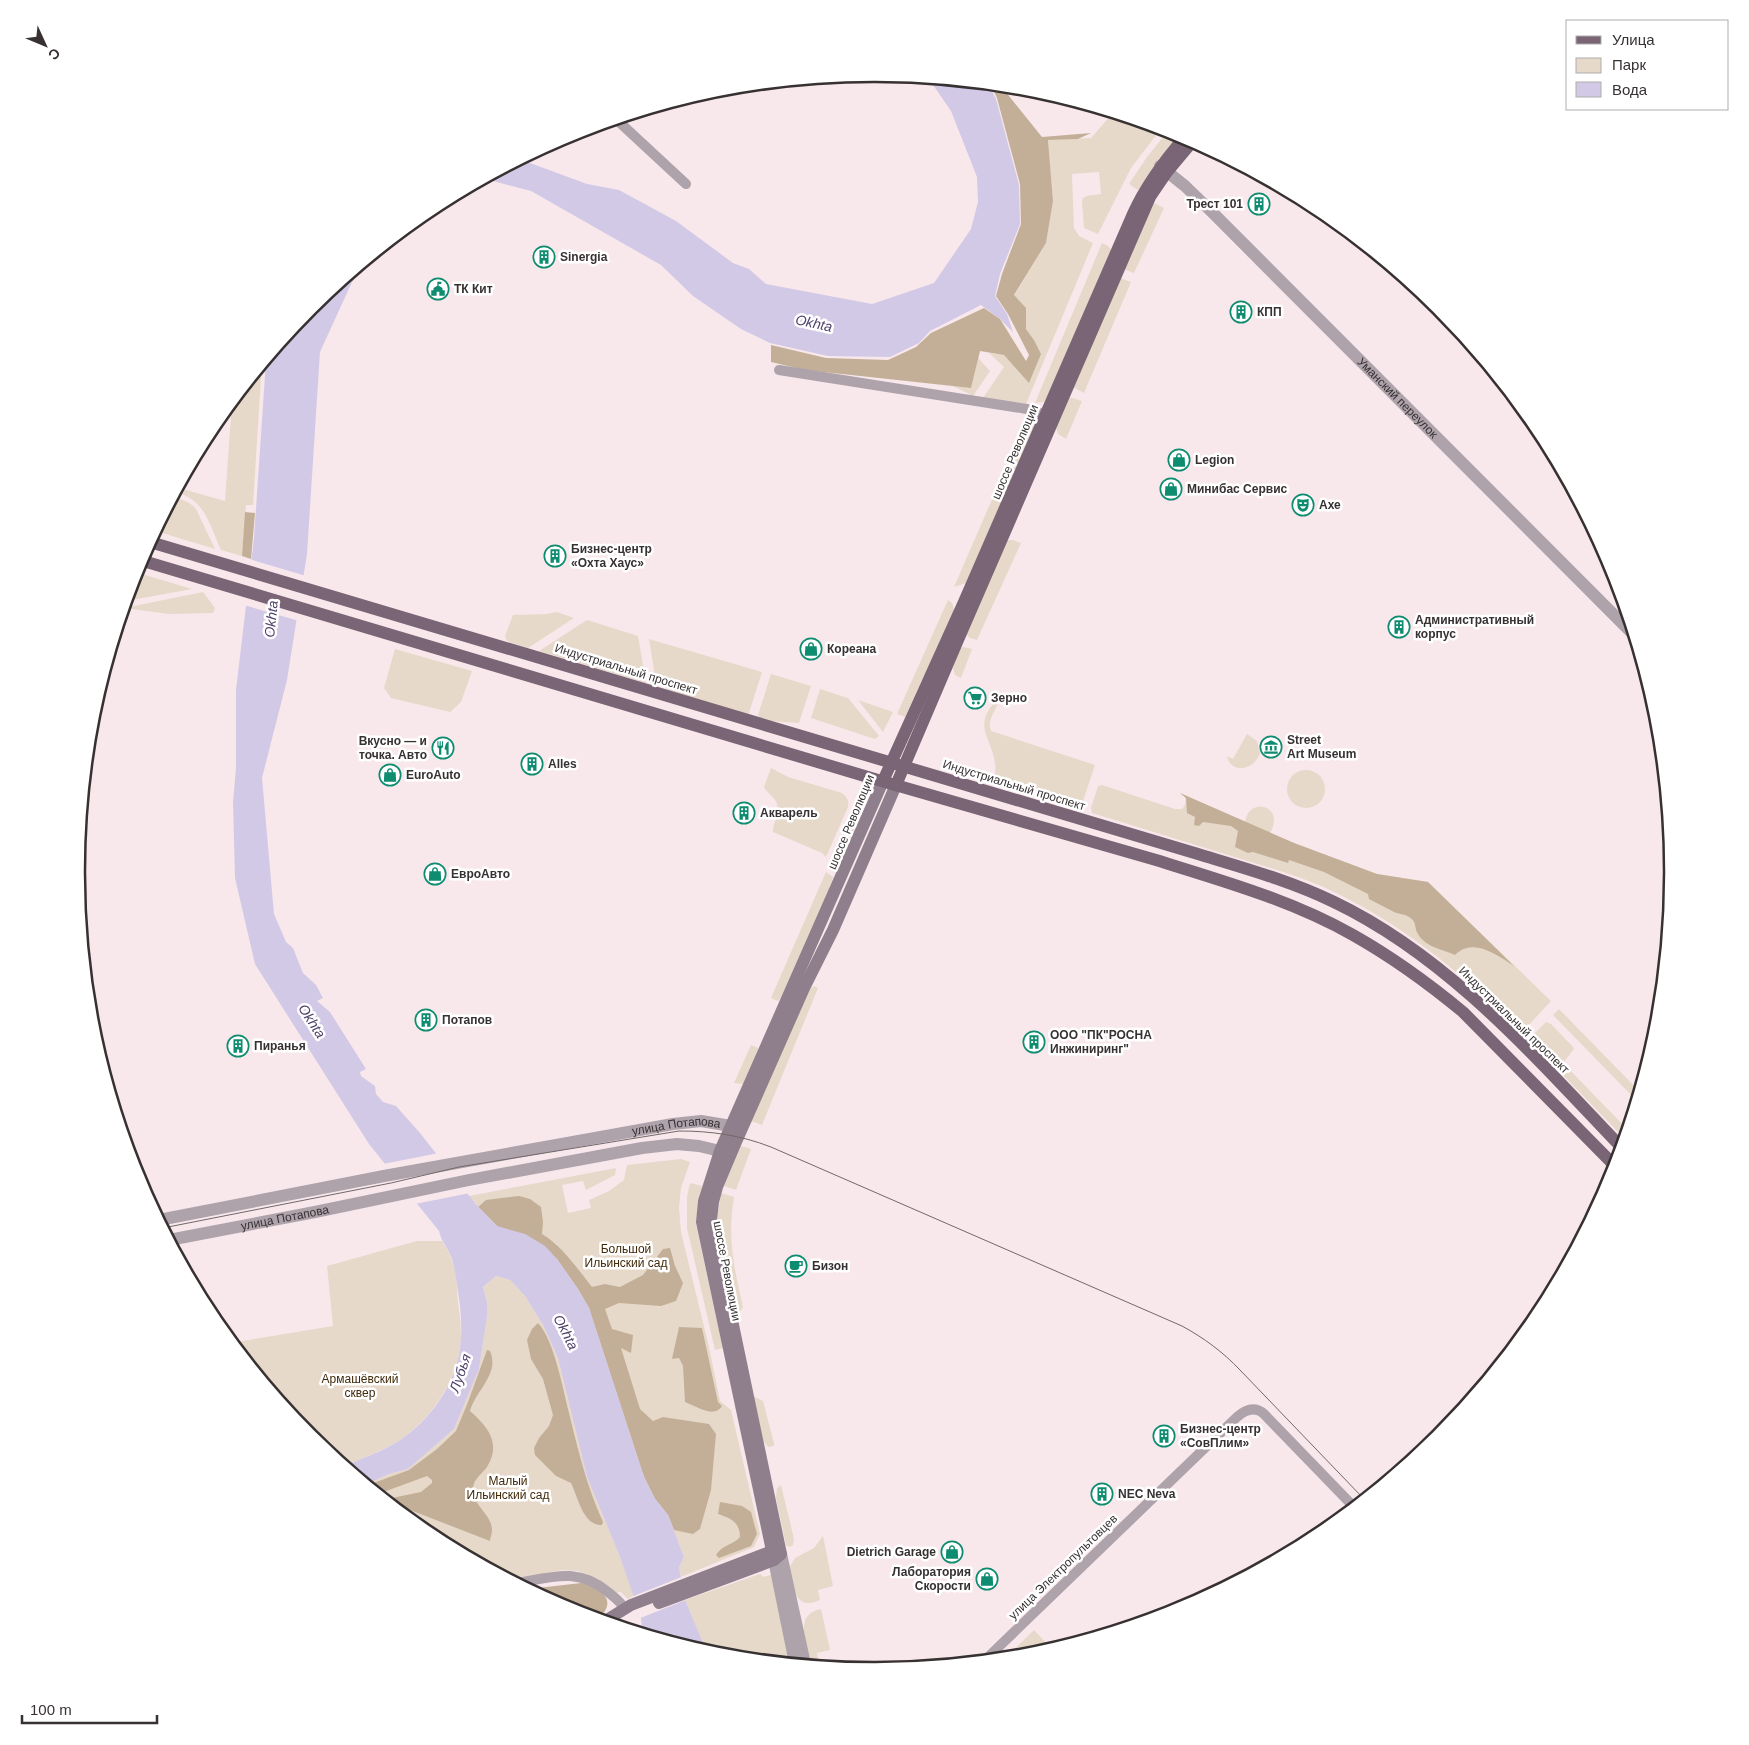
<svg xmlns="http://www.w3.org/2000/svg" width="1749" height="1745" font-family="Helvetica,sans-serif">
	<rect width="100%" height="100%" fill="#f8e8eb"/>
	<!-- green -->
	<g fill="#e6d9c9">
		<polygon points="1112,114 1161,129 1131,168 1098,234 1084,228 1082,201 1083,198 1087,196 1101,194 1099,172 1072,174 1074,228 1079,236 1093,243 1026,404 983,398 1004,367 989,353 1004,355 1029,382 1034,340 1026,329 1025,308 1014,296 1046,243 1053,201 1048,140 1091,138"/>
		<polygon points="1168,131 1180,135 1156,163 1138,190 1129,184 1147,157"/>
		<polygon points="1154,203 1164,208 1134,273 1123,269"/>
		<polygon points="1102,243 1108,246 1112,250 1048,398 1043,402 1035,403"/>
		<polygon points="1120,278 1131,282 1084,393 1073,387"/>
		<polygon points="978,358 990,371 973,396 953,386 971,388"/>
		<path d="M254,376L261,377L253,505H246L242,556L221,550C209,524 206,501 176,492L179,488L225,501L232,402Z"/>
		<polygon points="1068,397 1082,401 1066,439 1058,434 1056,427"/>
		<polygon points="1030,412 1036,419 1037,424 966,583 954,587"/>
		<path d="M174,497C183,500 190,502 196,509L215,549L156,531Z"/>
		<polygon points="1006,540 1013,540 1021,543 977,640 970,638 965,633"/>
		<polygon points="135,572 192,589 126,601"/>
		<polygon points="203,592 215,608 213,613 169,614 124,608"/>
		<polygon points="948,600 952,603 955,612 937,656 922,679 905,717 897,714"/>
		<polygon points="557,612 574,618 528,648 507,641 505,636 513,615 547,614"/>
		<polygon points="587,620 638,636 646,683 539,651"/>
		<polygon points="649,639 762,672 749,713 747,715 668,690 655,676"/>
		<polygon points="963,647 972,649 961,678 955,675 953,668 958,650"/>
		<polygon points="395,649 472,671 461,702 450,712 391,698 384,688"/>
		<polygon points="771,674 811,686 799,723 771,721 760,718 758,715"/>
		<polygon points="820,689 848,698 879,736 875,739 811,718"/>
		<polygon points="858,700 893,712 883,732"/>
		<path d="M994,703L998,704C994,712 987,722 991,731L1095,765L1082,804L1076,809L1027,795L996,779C994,774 996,769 995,763C992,739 973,727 994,703Z"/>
		<path d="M1247,734L1257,741L1260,753C1255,770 1231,775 1227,756L1233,759Z"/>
		<path d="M771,768L788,777L842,793C847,797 849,800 848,807L826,857L822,853L773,832C772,823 781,814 777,804C774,796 767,793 764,787Z"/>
		<circle cx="1306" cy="789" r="19"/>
		<path d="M1102,785L1175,809H1182L1185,805L1186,798L1180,793L1245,822C1249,795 1286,806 1270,833L1294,843L1377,874L1428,882L1551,1001L1526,1028L1519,1030C1464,975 1405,926 1334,892C1303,877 1270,868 1238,858C1189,843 1141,828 1092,813L1091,808L1098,786Z"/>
		<polygon points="850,820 857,823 840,861 832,859"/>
		<polygon points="826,872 833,877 818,921 785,992 778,1001 771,998"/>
		<polygon points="814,986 818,988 762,1125 751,1121 808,991"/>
		<polygon points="1559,1009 1639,1091 1636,1100 1553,1015"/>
		<polygon points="1546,1022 1551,1024 1573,1047 1574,1049 1563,1063 1627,1129 1624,1138 1563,1075 1567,1071 1562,1065 1560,1066 1532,1038 1533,1035"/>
		<polygon points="751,1045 758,1048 755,1061 744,1084 734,1083"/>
		<polygon points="741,1146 751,1149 736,1190 724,1186"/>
		<polygon points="681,1159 690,1162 681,1188 679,1208 681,1232 709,1347 720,1401 731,1410 760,1534 754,1547 681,1577 679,1567 684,1557 668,1515 497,1226 469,1196 616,1168 615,1175 586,1190 583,1181 562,1185 568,1213 591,1208 589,1200 609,1191 624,1180 627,1165"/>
		<polygon points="690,1183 702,1186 698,1200 696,1225 723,1348 715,1350 687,1228 687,1197"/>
		<path d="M721,1193L734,1197C727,1239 734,1267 743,1307L738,1315L736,1316L717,1220Z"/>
		<path d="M417,1241H442C445,1247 449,1252 451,1258C457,1272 457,1288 458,1303C460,1315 461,1326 461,1338C459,1379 431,1420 397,1442C381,1451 362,1458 345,1466L309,1437L236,1348V1342L333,1326L327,1266Z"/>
		<polygon points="496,1276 510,1280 525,1296 543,1325 558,1358 587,1477 620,1557 634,1596 628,1599 621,1592 615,1593 599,1580 578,1571 562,1570 512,1580 431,1536 367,1484 389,1474 408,1469 454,1429 479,1369 487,1317 487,1302 483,1287"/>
		<polygon points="753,1396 763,1401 774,1443 774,1446 768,1447 763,1440"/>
		<polygon points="781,1485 794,1539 793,1545 790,1547 786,1545 776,1498 777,1488"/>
		<path d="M823,1536L833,1586L818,1590L820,1600C794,1612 794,1586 789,1568L795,1558L814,1548Z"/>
		<polygon points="760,1574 764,1577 773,1574 790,1663 718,1656 707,1652 685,1600"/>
		<path d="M821,1609L830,1650L817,1653L819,1666L812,1665L811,1663C807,1644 793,1614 821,1609Z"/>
		<polygon points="1034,1630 1052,1649 1030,1656 1004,1659"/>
	</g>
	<!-- forest -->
	<g fill="#c3af97">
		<polygon points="991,85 1001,86 1042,137 1091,133 1078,139 1048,140 1053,201 1046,243 1014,295 1026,308 1026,329 1034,340 1041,354 1029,383 1004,355 980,351 971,388 805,370 771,362 771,345 826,358 888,360 916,347 931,333 984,308 1000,319 1026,361 1029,355 1008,314 996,296 1002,274 1021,224 1020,184 997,98"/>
		<polygon points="245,512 255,513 251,559 242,556"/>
		<path d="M1180,793L1294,843L1377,874L1428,882L1514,966C1497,955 1473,937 1455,955C1443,949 1426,948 1418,934C1414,928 1417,921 1409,917C1405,914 1399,914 1394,912C1386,908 1377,903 1369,899L1368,894L1324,872L1289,860L1288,863L1253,852L1248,853L1235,847L1238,831L1231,826L1203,822L1199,826L1194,825L1195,817L1187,813L1186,798Z"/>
		<path d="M519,1196L530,1199L541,1207L543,1222L542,1234C562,1246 577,1268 592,1287L605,1284L620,1287L643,1275L663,1249L670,1248L675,1266L683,1283L676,1301L661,1306L619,1303L605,1309L612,1329L633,1335L631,1353L621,1348L640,1409L653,1421L663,1417L709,1424L716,1434L711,1490L700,1529L693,1534L674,1530L668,1515L655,1499L644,1477L589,1308L578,1289L557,1259L497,1226L478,1207L486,1200Z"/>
		<path d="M538,1323C554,1340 563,1389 569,1413C578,1450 587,1487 603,1522L602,1525C583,1526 578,1497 571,1483L556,1476L535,1455L534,1448L539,1438L549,1426L553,1415L543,1379L531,1359L527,1340L532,1329Z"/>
		<path d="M679,1327L702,1328L718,1402L722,1406C714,1419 696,1406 685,1402L683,1366L679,1358L672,1359Z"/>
		<path d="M487,1350L490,1351C500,1374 476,1390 470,1411C487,1426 502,1443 487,1467C482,1474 473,1479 473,1489C471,1504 492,1514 492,1530C492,1534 490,1538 490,1541L387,1501V1499L421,1492L432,1483V1480L427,1476L378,1494L368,1485L409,1470L437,1449L456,1431L468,1402Z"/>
		<path d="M720,1502L742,1506L751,1512L757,1534L751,1546L719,1558L716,1555C722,1545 733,1545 740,1537C740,1522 730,1518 718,1514Z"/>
		<path d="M581,1583C592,1585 615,1595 605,1611C603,1614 599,1616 596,1619L569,1610L529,1589Z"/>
	</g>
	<!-- water -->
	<g fill="#d2c9e6">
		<polygon points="929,79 989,85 996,99 1019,185 1020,224 1000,274 995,296 1007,314 1013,332 1000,319 981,305 930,331 919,343 890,357 828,356 770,343 741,329 693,296 661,265 531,191 485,179 522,160 587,184 619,190 676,221 733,263 749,269 766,284 872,304 934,283 971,229 978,202 977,177 951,111"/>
		<path d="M368,260L352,282L320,352L307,554L287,680L262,778L274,914L286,942L293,948L303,973L316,985L323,998L317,1001L330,1012L366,1069L360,1072L361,1076L375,1086L376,1094L383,1102L396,1106L420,1133L475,1203L497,1226L525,1234L545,1246L557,1259L578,1289L589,1308L644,1477L655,1499L668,1515L684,1557L679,1567L685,1600L707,1652L646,1634L642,1628L641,1618L620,1557L587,1477L558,1358L543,1325L525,1296L510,1280L496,1276L483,1287L487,1302V1317L479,1369L454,1429L408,1469L389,1474L367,1484L345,1466C362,1458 381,1452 397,1442C432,1420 459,1380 461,1338C462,1321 460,1302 457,1285C456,1276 454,1266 452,1259C448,1248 442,1243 439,1231L369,1144L255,964L235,878L233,802L236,768V690L254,538L266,361L310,307Z"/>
	</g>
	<!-- pier -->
	<g fill="#f8e8eb">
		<polygon points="249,559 306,576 299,621 244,605"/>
		<polygon points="439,1153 470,1193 415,1204 383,1164"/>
		<polygon points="684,1576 688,1599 638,1619 631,1597"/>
	</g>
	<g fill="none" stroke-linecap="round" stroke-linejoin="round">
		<!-- minor -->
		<g stroke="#aea2ab" stroke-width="10">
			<polyline points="617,120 686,184"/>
			<polyline points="779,370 1027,409 1051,416"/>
			<path d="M518,1583C552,1577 578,1567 608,1592C614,1597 620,1601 624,1608"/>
			<path d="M984,1661L1237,1417C1245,1410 1254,1406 1263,1413L1354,1507"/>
		</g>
		<!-- tertiary -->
		<g stroke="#aea2ab" stroke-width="12">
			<path id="s1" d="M1160,166L1185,186L1212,212L1633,634"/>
			<path id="s2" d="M159,1220L384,1176L673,1124L701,1121L731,1126"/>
			<path id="s3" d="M169,1240L315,1212L469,1180L642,1148L677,1144L699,1146L720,1151"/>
			<polyline points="781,1554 805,1664"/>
			<polyline points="774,1560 795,1663"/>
		</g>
		<!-- secondary -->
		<g stroke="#8f7e8b" stroke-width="12">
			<polyline points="781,1554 711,1220 713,1202 717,1187 736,1142 804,988 833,930 896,785"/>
			<polyline points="774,1560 702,1222 704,1201 720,1151 883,781"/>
			<polyline points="659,1603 774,1560 780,1555"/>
			<polyline points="605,1621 631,1605 772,1551 779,1553"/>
		</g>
		<!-- primary -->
		<g stroke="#796575" stroke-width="12">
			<path d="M150,542L1198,854C1244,868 1291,881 1334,902C1449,957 1535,1057 1622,1148"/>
			<path d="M140,560C386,633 632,707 878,780C970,807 1063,833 1156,860C1223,881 1291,900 1353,935C1392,957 1428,983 1463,1012L1616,1167"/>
			<path d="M883,781L964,602L1133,214C1146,185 1164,161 1185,137"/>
			<polyline points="896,785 958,640 1150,197 1167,172 1193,141"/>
		</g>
		<!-- tram -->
		<path stroke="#716869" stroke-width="1" d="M163,1228L391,1183L459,1167L679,1131C711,1131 740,1135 771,1147L1182,1326C1204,1338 1223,1352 1240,1370L1364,1499"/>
	</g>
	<!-- icons -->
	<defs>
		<g id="building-ring" transform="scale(1.125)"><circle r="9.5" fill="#fff" stroke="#0e8c70" stroke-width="1.5"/><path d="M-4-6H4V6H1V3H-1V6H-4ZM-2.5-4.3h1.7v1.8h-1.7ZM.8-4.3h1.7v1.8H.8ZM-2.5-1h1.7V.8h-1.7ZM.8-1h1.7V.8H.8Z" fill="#0e8c70"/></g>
		<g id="civic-ring" transform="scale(1.125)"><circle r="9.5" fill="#fff" stroke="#0e8c70" stroke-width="1.5"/><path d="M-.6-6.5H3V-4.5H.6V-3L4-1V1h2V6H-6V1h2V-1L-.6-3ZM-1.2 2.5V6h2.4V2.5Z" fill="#0e8c70"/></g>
		<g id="shop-ring" transform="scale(1.125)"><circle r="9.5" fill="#fff" stroke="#0e8c70" stroke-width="1.5"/><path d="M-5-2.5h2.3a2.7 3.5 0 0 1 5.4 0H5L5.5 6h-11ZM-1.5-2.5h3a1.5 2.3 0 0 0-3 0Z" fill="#0e8c70"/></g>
		<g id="theatre-ring" transform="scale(1.125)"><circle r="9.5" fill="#fff" stroke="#0e8c70" stroke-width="1.5"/><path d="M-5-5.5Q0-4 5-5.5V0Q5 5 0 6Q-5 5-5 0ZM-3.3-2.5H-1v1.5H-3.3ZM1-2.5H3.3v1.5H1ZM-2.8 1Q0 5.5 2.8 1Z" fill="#0e8c70"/></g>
		<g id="supermarket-ring" transform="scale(1.125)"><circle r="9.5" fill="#fff" stroke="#0e8c70" stroke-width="1.5"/><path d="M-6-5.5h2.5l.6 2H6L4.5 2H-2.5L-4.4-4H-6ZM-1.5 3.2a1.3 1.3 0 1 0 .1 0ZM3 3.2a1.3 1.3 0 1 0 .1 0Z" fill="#0e8c70"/></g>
		<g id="museum-ring" transform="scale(1.125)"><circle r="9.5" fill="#fff" stroke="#0e8c70" stroke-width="1.5"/><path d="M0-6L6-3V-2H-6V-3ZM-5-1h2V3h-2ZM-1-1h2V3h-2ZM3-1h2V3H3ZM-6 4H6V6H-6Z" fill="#0e8c70"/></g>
		<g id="restaurant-ring" transform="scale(1.125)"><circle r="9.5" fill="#fff" stroke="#0e8c70" stroke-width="1.5"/><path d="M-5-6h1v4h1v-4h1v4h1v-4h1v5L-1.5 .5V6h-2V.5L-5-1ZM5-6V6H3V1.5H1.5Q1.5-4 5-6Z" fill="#0e8c70"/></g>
		<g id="cafe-ring" transform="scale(1.125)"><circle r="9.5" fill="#fff" stroke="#0e8c70" stroke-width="1.5"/><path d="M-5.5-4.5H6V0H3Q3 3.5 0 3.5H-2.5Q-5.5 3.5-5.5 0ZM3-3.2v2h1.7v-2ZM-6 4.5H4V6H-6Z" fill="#0e8c70"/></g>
	</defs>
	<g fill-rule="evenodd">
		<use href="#building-ring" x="1259" y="204"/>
		<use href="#building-ring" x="544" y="257"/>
		<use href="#civic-ring" x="438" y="289"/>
		<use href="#building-ring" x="1241" y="312"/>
		<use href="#shop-ring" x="1179" y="460"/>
		<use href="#shop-ring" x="1171" y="489"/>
		<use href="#theatre-ring" x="1303" y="505"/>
		<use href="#building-ring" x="555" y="556"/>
		<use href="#building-ring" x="1399" y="627"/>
		<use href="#shop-ring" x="811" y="649"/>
		<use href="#supermarket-ring" x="975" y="698"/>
		<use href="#museum-ring" x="1271" y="747"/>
		<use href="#restaurant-ring" x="443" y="748"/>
		<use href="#building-ring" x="532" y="764"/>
		<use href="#shop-ring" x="390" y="775"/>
		<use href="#building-ring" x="744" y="813"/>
		<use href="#shop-ring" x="435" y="874"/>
		<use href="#building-ring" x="426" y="1020"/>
		<use href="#building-ring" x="1034" y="1042"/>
		<use href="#building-ring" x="238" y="1046"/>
		<use href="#cafe-ring" x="796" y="1266"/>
		<use href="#building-ring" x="1164" y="1436"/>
		<use href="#building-ring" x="1102" y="1494"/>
		<use href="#shop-ring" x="952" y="1552"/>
		<use href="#shop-ring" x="987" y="1579"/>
	</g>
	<g text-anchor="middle" stroke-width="5" stroke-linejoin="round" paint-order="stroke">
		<!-- poi labels -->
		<g font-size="12" font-weight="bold" fill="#373132" stroke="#fff" text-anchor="start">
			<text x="1243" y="208" text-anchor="end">Трест 101</text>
			<text x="560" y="261">Sinergia</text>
			<text x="454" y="293">ТК Кит</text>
			<text x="1257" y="316">КПП</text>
			<text x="1195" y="464">Legion</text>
			<text x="1187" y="493">Минибас Сервис</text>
			<text x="1319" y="509">Ахе</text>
			<text x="571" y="553">Бизнес-центр<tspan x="571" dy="14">«Охта Хаус»</tspan></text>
			<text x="1415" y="624">Административный<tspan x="1415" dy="14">корпус</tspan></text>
			<text x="827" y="653">Кореана</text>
			<text x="991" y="702">Зерно</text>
			<text x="1287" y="744">Street<tspan x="1287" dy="14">Art Museum</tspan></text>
			<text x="427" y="745" text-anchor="end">Вкусно — и<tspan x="427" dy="14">точка. Авто</tspan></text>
			<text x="548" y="768">Alles</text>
			<text x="406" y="779">EuroAuto</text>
			<text x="760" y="817">Акварель</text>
			<text x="451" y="878">ЕвроАвто</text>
			<text x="442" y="1024">Потапов</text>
			<text x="1050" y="1039">ООО "ПК"РОСНА<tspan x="1050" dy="14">Инжиниринг"</tspan></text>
			<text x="254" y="1050">Пиранья</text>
			<text x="812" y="1270">Бизон</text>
			<text x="1180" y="1433">Бизнес-центр<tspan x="1180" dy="14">«СовПлим»</tspan></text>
			<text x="1118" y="1498">NEC Neva</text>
			<text x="936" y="1556" text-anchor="end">Dietrich Garage</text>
			<text x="971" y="1576" text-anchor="end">Лаборатория<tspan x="971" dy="14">Скорости</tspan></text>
		</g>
		<!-- street labels -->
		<g font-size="12" fill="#373132" stroke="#fff">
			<text dy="4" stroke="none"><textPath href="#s1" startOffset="332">Уманский переулок</textPath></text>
			<text transform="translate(1015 452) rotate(-67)" y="4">шоссе Революции</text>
			<text transform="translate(626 669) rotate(17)" y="4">Индустриальный проспект</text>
			<text transform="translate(1014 785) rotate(17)" y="4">Индустриальный проспект</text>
			<text transform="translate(851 822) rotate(-67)" y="4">шоссе Революции</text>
			<text transform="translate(1514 1020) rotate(44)" y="4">Индустриальный проспект</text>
			<text dy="4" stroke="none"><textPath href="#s2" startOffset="526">улица Потапова</textPath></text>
			<text dy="4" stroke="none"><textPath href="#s3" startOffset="118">улица Потапова</textPath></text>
			<text transform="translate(727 1271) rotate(79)" y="4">шоссе Революции</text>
			<text transform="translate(1063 1567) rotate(-44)" y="4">улица Электропультовцев</text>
		</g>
		<!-- park labels -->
		<g font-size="12" fill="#402908" stroke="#fff">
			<text x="626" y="1253">Большой<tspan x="626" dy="14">Ильинский сад</tspan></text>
			<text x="360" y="1383">Армашёвский<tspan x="360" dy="14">сквер</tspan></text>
			<text x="508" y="1485">Малый<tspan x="508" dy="14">Ильинский сад</tspan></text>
		</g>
		<!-- water labels -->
		<g font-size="14" font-style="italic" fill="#4f406a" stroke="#fff">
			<text transform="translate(814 323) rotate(12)" y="5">Okhta</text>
			<text transform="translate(271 619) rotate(-84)" y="5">Okhta</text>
			<text transform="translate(312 1021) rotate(57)" y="5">Okhta</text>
			<text transform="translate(566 1332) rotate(63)" y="5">Okhta</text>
			<text transform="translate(460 1373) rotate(-71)" y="5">Лубья</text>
		</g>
	</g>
	<!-- crop -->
	<path d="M0 0H1749V1745H0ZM874 82H875A789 789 0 0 1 1664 871V873A789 789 0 0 1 875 1662H874A789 789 0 0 1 85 873V871A789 789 0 0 1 874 82Z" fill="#fff" fill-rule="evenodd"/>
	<path fill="none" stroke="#373132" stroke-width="2.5" d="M874 82H875A789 789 0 0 1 1664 871V873A789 789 0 0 1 875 1662H874A789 789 0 0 1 85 873V871A789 789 0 0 1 874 82Z"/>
	<!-- legend -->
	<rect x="1566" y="20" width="162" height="90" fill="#ffffff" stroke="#afadad"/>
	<rect x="1576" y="36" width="25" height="8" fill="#796575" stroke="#afadad"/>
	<text x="1612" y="45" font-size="15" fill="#373132">Улица</text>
	<rect x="1576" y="58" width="25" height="15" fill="#e6d9c9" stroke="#afadad"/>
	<text x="1612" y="70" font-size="15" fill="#373132">Парк</text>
	<rect x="1576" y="82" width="25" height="15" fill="#d2c9e6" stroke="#afadad"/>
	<text x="1612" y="95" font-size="15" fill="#373132">Вода</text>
	<!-- north arrow -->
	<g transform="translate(45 45) rotate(134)" stroke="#ffffff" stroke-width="4" paint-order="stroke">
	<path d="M0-4L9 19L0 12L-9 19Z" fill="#373132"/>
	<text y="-8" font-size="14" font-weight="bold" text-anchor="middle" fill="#373132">С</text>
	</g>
	<!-- scale -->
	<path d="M22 1715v8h135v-8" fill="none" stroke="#373132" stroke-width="2.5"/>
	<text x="30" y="1715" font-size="15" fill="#373132" stroke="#ffffff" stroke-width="4" paint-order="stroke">100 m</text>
</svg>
